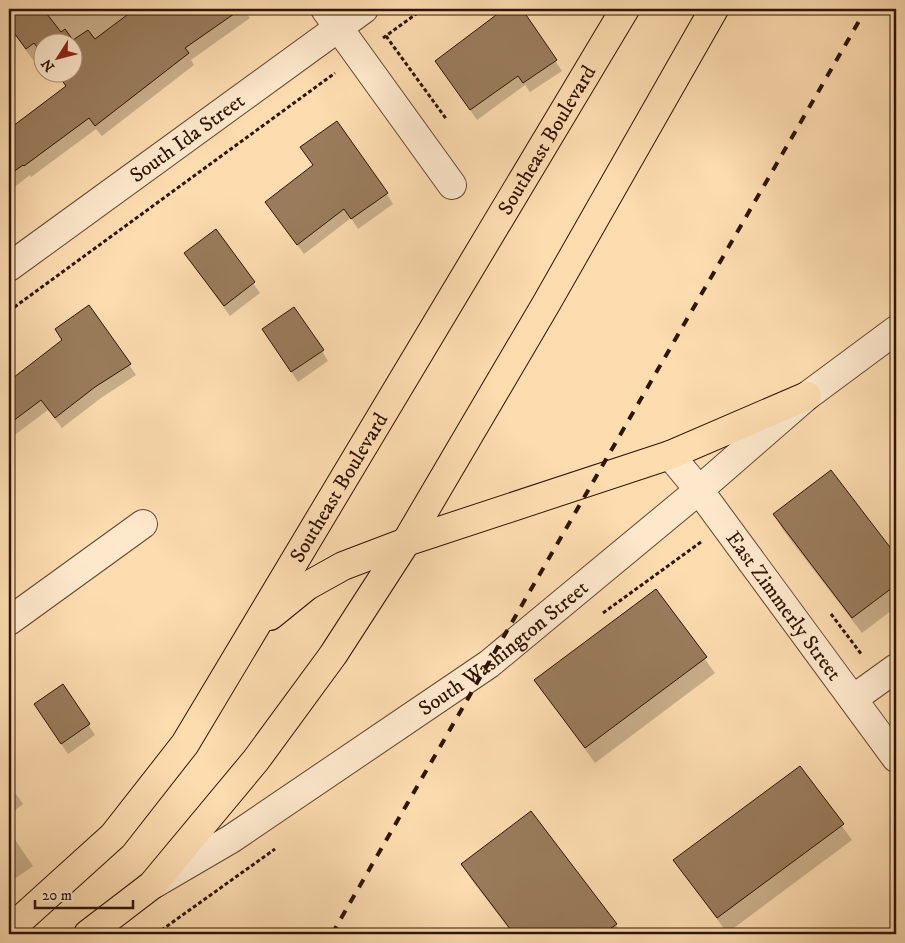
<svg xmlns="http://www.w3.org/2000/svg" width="905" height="943" font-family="'IM FELL DW Pica',serif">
	<rect width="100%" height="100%" fill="#fddcb0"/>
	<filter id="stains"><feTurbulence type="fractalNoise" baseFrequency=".004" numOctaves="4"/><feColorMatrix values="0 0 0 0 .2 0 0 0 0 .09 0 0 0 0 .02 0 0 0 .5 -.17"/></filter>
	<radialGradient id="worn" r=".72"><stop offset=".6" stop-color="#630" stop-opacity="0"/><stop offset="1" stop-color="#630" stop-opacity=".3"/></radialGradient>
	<!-- shadow -->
	<g fill="#0003">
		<polygon points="9,9 244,9 250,18 191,60 194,65 102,136 96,129 31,177 30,175 9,191 9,129 66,87 55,72 72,72 72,42 42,42 42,55 33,60 9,27"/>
		<polygon points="507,9 520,9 562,71 530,92 525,85 477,120 437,62"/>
		<polygon points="314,166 387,194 393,204 358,229 351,218 304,254 266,202"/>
		<polygon points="216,231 260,293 230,316 185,253"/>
		<polygon points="89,306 136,375 101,398 62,428 48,410 9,439 9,383 63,341"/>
		<polygon points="270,340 322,351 328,361 298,382"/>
		<polygon points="9,452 15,463 9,467"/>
		<polygon points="831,471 896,557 896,607 862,633 783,530 774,514"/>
		<polygon points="655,591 715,673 595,763 536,680"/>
		<polygon points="63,686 95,735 68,754 42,715"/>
		<polygon points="800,768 852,840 727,933 675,860"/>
		<polygon points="9,784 23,804 9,815"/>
		<polygon points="9,831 33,866 9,883"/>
		<polygon points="462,864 616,925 621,934 513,934 471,879"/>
	</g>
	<!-- building -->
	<g fill="#9a7c5c" stroke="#2e1401">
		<polygon points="9,9 43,9 61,32 65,29 73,40 88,30 95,39 135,9 241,9 185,48 189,53 95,126 89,118 24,166 23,165 9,175 9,129 66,86 56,72 72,72 72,42 42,42 42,54 34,43 26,49 9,26"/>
		<polygon points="504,9 522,9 557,60 523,83 518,76 470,110 435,61"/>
		<polygon points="337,121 388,193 351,219 344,209 297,245 265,202 313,165 300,147"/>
		<polygon points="216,229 255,282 224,306 184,253"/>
		<polygon points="89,305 131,364 95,387 55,418 41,400 9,424 9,381 62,340 55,329"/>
		<polygon points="294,307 324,350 291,372 262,329"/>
		<polygon points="831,470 896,555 896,585 852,618 773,514"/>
		<polygon points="656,589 707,657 585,748 534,680"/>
		<polygon points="63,684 90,724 61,744 34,704"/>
		<polygon points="800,766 844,824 717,918 673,860"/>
		<polygon points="531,811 617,924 603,934 514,934 461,864"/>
	</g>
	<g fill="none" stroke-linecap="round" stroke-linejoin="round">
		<!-- minor casing -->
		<g stroke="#62462d" stroke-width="30">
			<g id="minor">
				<polyline points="325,9 452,185"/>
				<path id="s1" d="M9,267L364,9"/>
				<path id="s2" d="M670,455L699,490L896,758"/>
				<polyline points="9,621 143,524"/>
				<polyline points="853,699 896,668"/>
				<path id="s3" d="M154,884L231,839L489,664L699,490L807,396L896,330"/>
			</g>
		</g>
		<!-- major casing -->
		<g stroke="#2e1401" stroke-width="30">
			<g id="major">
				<polyline points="270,616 307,586 343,566 406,542 670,455 807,396"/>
				<path id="s4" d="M9,930L113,836L185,744L625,9"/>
				<polyline points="88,934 152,885 256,760 333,655 406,542 546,304 714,9"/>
			</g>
		</g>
		<!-- path -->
		<g stroke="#2e1401" stroke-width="3" stroke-dasharray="4 2.5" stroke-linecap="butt">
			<polyline points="386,36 447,120"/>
			<polyline points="383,38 423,9"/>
			<polyline points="9,311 335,73"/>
			<polyline points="603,613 701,542"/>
			<polyline points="831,614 862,655"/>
			<polyline points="156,934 275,849"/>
		</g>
		<!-- minor -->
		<use href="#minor" stroke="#fee8cc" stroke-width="28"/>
		<!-- major -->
		<use href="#major" stroke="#fddcb0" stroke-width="28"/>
		<!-- rail -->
		<polyline stroke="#2e1401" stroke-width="4" stroke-dasharray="9 9" stroke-linecap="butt" points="332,934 866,9"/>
	</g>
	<g text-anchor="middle" stroke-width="4" stroke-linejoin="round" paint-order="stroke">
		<!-- street labels -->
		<g font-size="21" fill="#2e1401" stroke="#fee8cc">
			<text dy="7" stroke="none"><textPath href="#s1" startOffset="220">South Ida Street</textPath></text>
			<text dy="7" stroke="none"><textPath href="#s4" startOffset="961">Southeast Boulevard</textPath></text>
			<text dy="7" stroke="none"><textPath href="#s4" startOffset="556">Southeast Boulevard</textPath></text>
			<text dy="7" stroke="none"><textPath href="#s2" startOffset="189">East Zimmerly Street</textPath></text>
			<text dy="7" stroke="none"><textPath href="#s3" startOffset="422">South Washington Street</textPath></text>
		</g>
	</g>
	<!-- margin -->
	<rect width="905" height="943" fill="none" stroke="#fddcb0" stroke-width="30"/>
	<rect x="10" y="10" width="885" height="923" fill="none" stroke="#2e1401" stroke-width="2.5"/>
	<rect x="15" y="15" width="875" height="913" fill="none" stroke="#2e1401"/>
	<!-- north arrow -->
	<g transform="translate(58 58) rotate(234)"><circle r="24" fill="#fee8cc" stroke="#ab937b"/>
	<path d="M0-4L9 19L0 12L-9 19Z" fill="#8f2418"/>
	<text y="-8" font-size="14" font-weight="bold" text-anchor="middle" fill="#2e1401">N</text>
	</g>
	<!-- scale -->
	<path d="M35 900v8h98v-8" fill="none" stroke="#2e1401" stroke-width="2.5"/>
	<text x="42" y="900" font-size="15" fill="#2e1401" stroke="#fee8cc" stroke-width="4" paint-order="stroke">20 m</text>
	<rect width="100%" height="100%" filter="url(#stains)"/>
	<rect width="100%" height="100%" fill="url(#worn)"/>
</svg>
